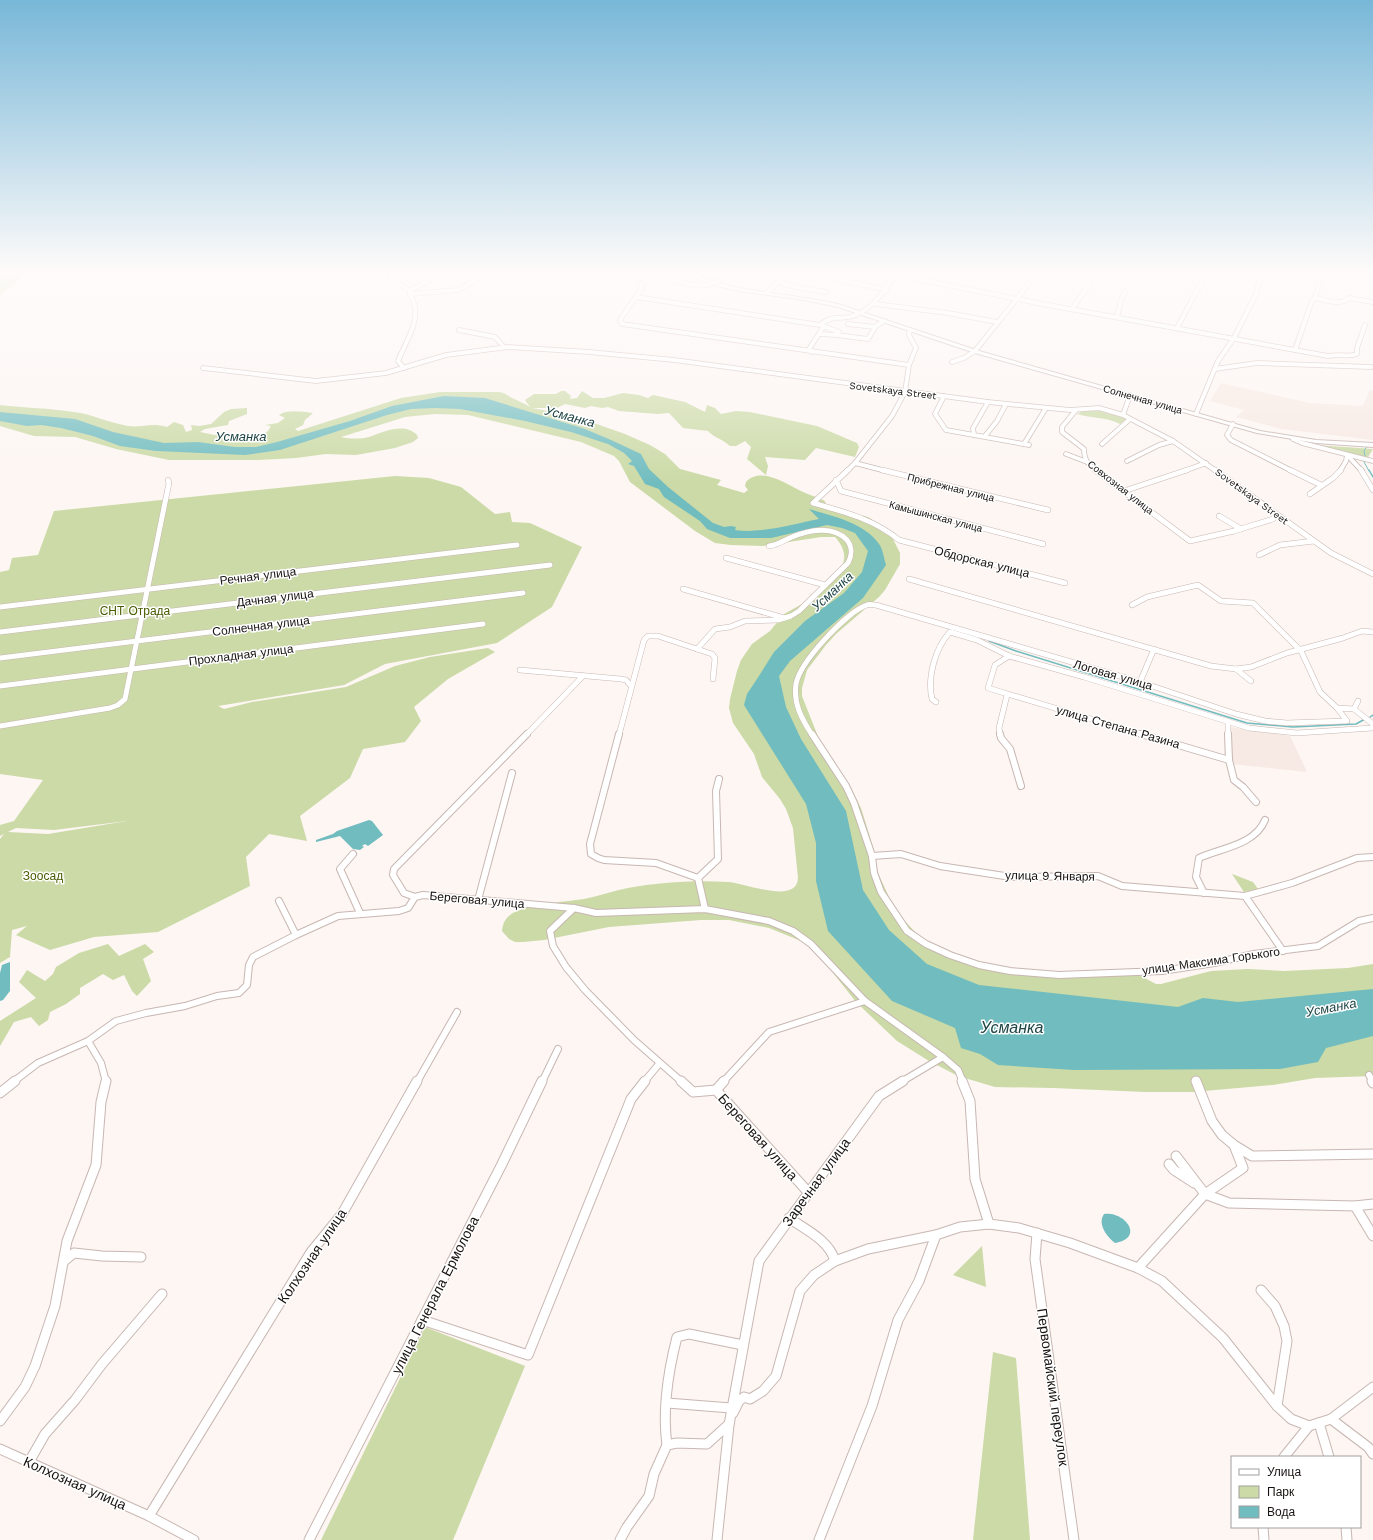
<svg xmlns="http://www.w3.org/2000/svg" width="1373" height="1540" font-family="'Work Sans',sans-serif">
	<rect width="100%" height="100%" fill="#fdf6f3"/>
	<!-- built -->
	<g fill="#f7e9e3">
		<polygon points="1221,383 1310,403 1363,406 1369,391 1373,390 1373,440 1281,429 1236,417 1244,410 1210,401"/>
		<polygon points="1229,727 1290,736 1307,772 1232,764"/>
	</g>
	<!-- green -->
	<g fill="#cbdaa6" fill-rule="evenodd">
		<polygon points="0,270 32,270 0,295"/>
		<path d="M561,391H565L571,396L570,399L577,398L582,391L593,398H604L623,393L639,395L648,398L653,395L685,402L705,412L707,405L715,408L721,414L736,411L750,412L817,426L857,443L859,447L855,457L816,448L805,460L765,457L768,466L766,475L747,459L751,447L745,441L736,446H730C723,439 714,438 708,431L683,428L669,413L658,414L619,411L608,407L602,408L591,406L585,408L565,404L557,408H532L574,416L625,434L650,445L665,454L680,469L721,480L717,485L744,493L748,490L745,486L746,482C761,466 786,484 801,491C809,495 817,497 825,501L826,506L868,517L879,524L892,537L900,553V564L885,590L879,597L836,634L826,645L807,670L802,688V696L819,739L851,788L861,808L874,850L878,873L889,897L904,920L916,933L939,950L1016,973H1135L1156,984H1161L1211,971L1248,969L1284,971L1348,968L1373,964V1076L1315,1078L1273,1085L1193,1092H1145L1053,1088L995,1087L958,1076L929,1061L897,1041L856,1002L830,969L812,949L801,941L769,928L729,920H701L609,927L544,940L523,942H515L509,939L502,931C503,924 504,920 510,915C525,904 564,902 584,899C599,896 613,891 628,888C660,882 696,880 728,882C745,883 797,905 798,878L793,828L786,809L780,799L762,777L754,754L733,723L729,708L730,699L737,671L741,660L752,644L770,631L784,614L802,604L842,566C847,555 843,546 835,537H821L763,546L731,545L715,543L695,531L630,482L619,461L614,456L581,442L468,415L435,414L405,417L341,437C350,439 360,439 369,437C384,432 404,422 417,435L418,438L413,442L395,448L356,455L326,454L296,458L258,460H169L116,449L75,437L34,436L0,426V405C25,408 49,408 74,412C92,414 109,423 128,426C142,428 151,422 167,427L174,422L183,425L186,432L192,430L191,425L199,426L211,424L224,412L231,409L247,408V414L229,421L228,425L205,429L200,432L215,435L232,433L244,437L255,434L262,435L268,431L271,426L265,425L278,423L285,418L279,415C287,409 303,412 313,413L305,420L303,425L295,429L298,431L401,398L440,392H498C507,393 506,395 512,398C518,401 524,403 530,407L525,400L534,394H556Z"/>
		<path d="M1096,409L1127,419L1120,424C1104,416 1093,419 1077,414L1083,411Z"/>
		<polygon points="1316,445 1373,449 1367,459"/>
		<path d="M395,476L429,478L461,487L495,514L510,512L512,522L530,523L582,547L552,607L497,643L385,664L344,685L218,706L224,709L252,702L346,687L395,666L430,657L488,648L495,652L448,679L414,707L421,721L405,742L363,749L350,778L300,816L307,841L269,834L246,857L250,886L158,932L94,937L50,950L16,935L27,926L12,930L10,957L0,963V839L4,834L0,836V825L14,821L43,780L0,774V572L9,570L12,558L38,555L54,511ZM127,821L48,834L8,832L16,828L54,830Z"/>
		<polygon points="1232,874 1253,882 1258,889 1244,892"/>
		<polygon points="108,944 119,956 145,944 154,952 143,959 151,981 137,996 132,991 124,975 113,980 103,974 80,988 80,994 66,1004 50,1012 48,1020 39,1026 31,1017 14,1022 0,1046 0,1021 36,998 19,982 27,970 45,981 53,974 56,967 79,953"/>
		<polygon points="982,1246 986,1287 953,1275"/>
		<polygon points="425,1327 525,1366 453,1540 321,1540"/>
		<polygon points="993,1352 1016,1358 1030,1540 973,1540"/>
	</g>
	<!-- water -->
	<g fill="#70bcbf">
		<path d="M444,396L485,398L585,429L611,440L641,454L649,469L668,487L713,523L724,527L731,526L736,527L735,530C760,534 794,524 819,519L809,509C832,516 865,523 879,544C883,549 884,559 886,565L863,598L790,661L779,676L786,707L801,739L846,811L863,890L889,930L927,964L979,985L1178,1007L1203,998L1238,1002L1373,989V1036L1326,1048L1318,1062L1280,1069L1074,1070L998,1065L980,1054L961,1048L955,1028L892,1001L828,931L816,881V843L806,804L744,705L747,694L757,679L774,652L805,621L844,593L862,572L868,551L855,533L842,528L827,525L771,538H730L707,529L700,521L664,497L659,489L645,484L634,466L628,464L632,461L624,453L608,444L571,432L525,421L460,409L435,408L411,409L387,415L280,450L245,455L156,451L120,446L93,436L61,428L41,425L27,426L0,421V412L75,419L113,432L164,443L198,442L235,447H256L277,442L350,421L392,406Z"/>
		<polygon points="369,820 372,821 383,835 368,846 365,844 362,846 364,847 360,850 353,849 340,836 316,842 316,840 333,834 337,831"/>
		<polygon points="10,962 10,991 3,1000 0,1001 0,973 2,965"/>
		<path d="M1104,1214C1125,1211 1145,1238 1115,1243C1107,1237 1097,1224 1104,1214Z"/>
	</g>
	<g fill="none" stroke-linecap="round" stroke-linejoin="round">
		<!-- stream-far1 -->
		<g stroke="#70bcbf" stroke-width="1">
			<polyline points="1365,456 1364,450 1367,447"/>
			<polyline points="1363,460 1369,471"/>
		</g>
		<!-- stream -->
		<g stroke="#70bcbf" stroke-width="1.5">
			<polyline points="1369,470 1373,477"/>
			<polyline points="989,641 1016,651 1247,723 1293,727 1356,724 1365,719"/>
			<polyline points="1370,717 1373,715"/>
		</g>
		<!-- street-far3 casing -->
		<g stroke="#c8b7b2" stroke-width="5.5">
			<g id="street-far3">
				<polyline points="794,270 887,290"/>
				<path d="M872,270L1037,303L1328,356C1338,354 1349,357 1357,354V348L1365,325"/>
				<polyline points="997,270 1034,277"/>
				<polyline points="1371,270 1373,270"/>
				<polyline points="658,275 640,285 642,288 620,320 622,324 909,365"/>
				<path d="M662,275C676,282 699,289 715,283C722,280 727,274 733,270"/>
				<polyline points="390,277 410,291"/>
				<polyline points="778,282 796,287 826,292"/>
				<polyline points="410,291 434,277 455,270"/>
				<polyline points="767,293 791,270"/>
				<polyline points="410,294 458,290 495,270"/>
				<polyline points="636,297 820,325 839,332 837,335 868,339 876,326 884,321"/>
				<path d="M1315,298C1325,300 1341,306 1349,298L1373,302"/>
				<polyline points="875,304 948,313 997,322"/>
				<polyline points="1072,309 1099,270"/>
				<polyline points="1117,317 1121,300 1125,292"/>
				<polyline points="848,324 875,327"/>
				<path d="M820,325C834,313 842,321 856,315C876,306 886,288 898,270"/>
				<polyline points="1179,329 1178,326 1208,270"/>
				<polyline points="459,330 495,337 504,347"/>
				<polyline points="819,334 837,335"/>
				<polyline points="1295,350 1312,301 1315,298 1323,270"/>
				<polyline points="812,352 809,349 824,326"/>
				<polyline points="952,362 964,358 975,351 1040,270"/>
				<polyline points="203,368 316,381 386,373 446,355 508,347 589,352 674,360 988,402 1070,410 1099,408 1123,415 1173,441 1216,471"/>
				<path d="M404,368L398,361C404,345 418,325 415,307C414,302 411,297 410,292"/>
				<polyline points="1215,369 1257,363 1371,367"/>
				<polyline points="944,396 935,414 946,430 974,435"/>
				<polyline points="988,402 973,428 974,435 1029,445"/>
				<path d="M1076,410L1062,427V432L1084,449C1084,460 1088,464 1097,471"/>
				<polyline points="1196,414 1218,361 1234,338 1257,292 1259,281 1266,270"/>
				<polyline points="1123,415 1130,395"/>
				<polyline points="1233,424 1227,435 1231,440 1292,471"/>
				<polyline points="985,436 997,421 1006,404"/>
				<polyline points="1293,439 1302,443 1373,461"/>
				<polyline points="1024,444 1046,408"/>
				<polyline points="1102,444 1130,419"/>
				<polyline points="1066,454 1087,462"/>
				<polyline points="1348,456 1362,471"/>
				<polyline points="1127,461 1159,445 1173,441"/>
				<polyline points="855,463 886,471"/>
				<polyline points="847,471 855,463 892,416 905,392 909,365 916,348 909,335 910,330"/>
				<polyline points="1184,471 1206,463"/>
				<polyline points="1340,471 1346,461 1347,455"/>
			</g>
		</g>
		<!-- street-far2 casing -->
		<g stroke="#c8b7b2" stroke-width="6">
			<g id="street-far2">
				<path d="M848,470L813,503C844,512 874,519 899,540L1065,583"/>
				<polyline points="882,470 1048,510"/>
				<polyline points="1095,470 1190,541 1234,531 1273,519 1276,514"/>
				<polyline points="1215,470 1331,553 1373,574"/>
				<polyline points="1290,470 1321,485"/>
				<polyline points="1361,470 1373,490"/>
				<polyline points="836,480 841,491 1043,544"/>
				<polyline points="1124,491 1187,470"/>
				<polyline points="1310,494 1333,478 1341,470"/>
				<polyline points="1219,516 1241,529"/>
				<polyline points="1259,555 1280,545 1314,541"/>
				<polyline points="726,558 825,585"/>
				<polyline points="909,579 1211,666 1236,669 1251,667 1287,653 1343,638 1362,631 1373,632"/>
				<polyline points="683,589 784,618"/>
				<polyline points="1132,605 1147,597 1198,585 1221,601 1253,603 1301,651 1320,692 1337,708 1354,709 1373,724"/>
				<polyline points="0,607 517,545"/>
				<polyline points="0,632 550,565"/>
				<path d="M697,649L715,629L730,627L745,621L778,620L791,616L799,611L848,563C852,555 853,548 847,540C833,525 809,530 792,537C784,540 778,545 769,546"/>
				<polyline points="1009,656 995,665 988,688 1144,735"/>
				<polyline points="0,658 523,593"/>
				<polyline points="1236,669 1251,681"/>
				<polyline points="520,670 621,679 626,680 631,686"/>
				<polyline points="1140,682 1154,649"/>
				<polyline points="0,686 483,624"/>
				<path d="M936,702L932,699C927,678 935,648 950,632L977,640L1009,656L1084,677L1249,728L1297,733L1372,728L1373,725"/>
				<polyline points="1354,709 1358,701"/>
				<polyline points="1228,722 1228,735"/>
				<polyline points="0,726 110,708 118,705 125,699 169,483 168,480"/>
				<polyline points="526,735 583,676"/>
				<polyline points="619,735 644,640 648,636 658,636 712,654 715,658 713,679"/>
				<path d="M812,735C802,719 793,704 796,684C800,662 846,612 867,605C869,604 873,605 876,605L1140,682L1236,714L1265,721L1287,723L1347,721L1337,708"/>
				<polyline points="1000,735 999,728 1007,695"/>
			</g>
		</g>
		<!-- street-far1 casing -->
		<g stroke="#c8b7b2" stroke-width="8">
			<g id="street-far1">
				<polyline points="619,734 590,844 591,854 598,858 604,860 656,863 698,878"/>
				<polyline points="812,734 846,786 854,803 872,856 874,873 881,892 907,931 926,944 950,955 979,965 1010,971 1059,975 1162,971 1214,963 1254,954 1318,946 1359,921 1373,918"/>
				<polyline points="1000,734 1001,738 1010,749 1021,786"/>
				<polyline points="1141,734 1229,760"/>
				<polyline points="1228,734 1229,760 1234,780 1243,787 1256,802"/>
				<polyline points="353,854 340,869 360,913"/>
				<polyline points="872,856 901,854 940,866 1011,877 1098,876 1122,886 1245,896 1292,883 1357,858 1373,857"/>
				<path d="M1204,893L1196,877L1199,858C1221,848 1255,845 1265,820"/>
				<polyline points="1245,896 1283,951"/>
				<polyline points="415,897 404,893 393,875 394,869 527,734"/>
				<polyline points="478,900 512,773"/>
				<polyline points="279,901 296,935 338,916 399,911 408,908 415,897 423,895 574,908 596,913 705,909 769,921 793,931 811,944 865,1001 943,1057 958,1070 963,1082"/>
				<polyline points="574,908 550,931 553,946 566,967 585,990 634,1040 682,1082"/>
				<polyline points="705,909 698,878 718,859 716,791 719,779"/>
				<polyline points="88,1041 101,1063 106,1082"/>
				<polyline points="1369,1075 1373,1082"/>
				<polyline points="1196,1081 1197,1082"/>
				<polyline points="13,1082 38,1063 88,1041 116,1021 146,1013 185,1006 217,996 239,993 247,985 249,965 253,957 296,935"/>
				<polyline points="417,1082 457,1012"/>
				<polyline points="542,1082 558,1049"/>
				<polyline points="644,1082 659,1064"/>
				<polyline points="723,1082 769,1032 865,1001"/>
				<polyline points="901,1082 943,1057"/>
			</g>
		</g>
		<!-- street casing -->
		<g stroke="#c8b7b2" stroke-width="11">
			<g id="street">
				<polyline points="681,1081 693,1092 716,1090"/>
				<polyline points="724,1081 716,1090 808,1192"/>
				<polyline points="962,1081 970,1101 975,1179 989,1224"/>
				<polyline points="1196,1081 1212,1121 1222,1135 1234,1145 1252,1156 1373,1154"/>
				<polyline points="1372,1081 1373,1083"/>
				<polyline points="0,1093 15,1081"/>
				<polyline points="1176,1156 1205,1194 1229,1203 1355,1206 1373,1204"/>
				<polyline points="1169,1164 1174,1170 1194,1183"/>
				<polyline points="1355,1206 1373,1236"/>
				<path d="M789,1218C806,1230 829,1240 835,1261"/>
				<polyline points="1037,1233 1035,1259 1074,1540"/>
				<polyline points="64,1261 74,1253 102,1256 141,1257"/>
				<polyline points="1138,1268 1205,1194 1243,1168 1234,1145"/>
				<polyline points="1261,1290 1275,1306 1284,1326 1287,1341 1277,1406"/>
				<polyline points="422,1320 528,1355 631,1099 645,1081"/>
				<polyline points="667,1403 731,1408"/>
				<polyline points="733,1413 739,1401 744,1397 750,1399 763,1391 776,1376 800,1291 814,1275 835,1261 868,1249 936,1235"/>
				<polyline points="1331,1419 1368,1447 1373,1454"/>
				<polyline points="0,1421 25,1387 35,1366 55,1306 67,1241 96,1165 101,1102 106,1081"/>
				<polyline points="1319,1423 1329,1457"/>
				<path d="M667,1445C662,1409 668,1372 677,1337L689,1334L743,1345"/>
				<polyline points="0,1449 149,1516 194,1540"/>
				<polyline points="1284,1457 1309,1426"/>
				<polyline points="29,1462 45,1434 75,1400 102,1364 162,1294"/>
				<polyline points="149,1516 311,1252 342,1214 417,1081"/>
				<polyline points="1263,1527 1264,1540"/>
				<polyline points="1346,1527 1347,1540"/>
				<polyline points="309,1540 502,1164 542,1081"/>
				<polyline points="620,1540 627,1527 649,1496 654,1474 667,1445 677,1443 707,1444 729,1424"/>
				<polyline points="717,1540 729,1425 759,1261 879,1096 903,1081"/>
				<polyline points="819,1540 872,1406 898,1320 919,1281 936,1235 960,1227 989,1224 1019,1228 1070,1243 1138,1268 1162,1281 1223,1338 1277,1406 1291,1419 1309,1426 1331,1419 1373,1387"/>
			</g>
		</g>
		<!-- secondary casing -->
		<g stroke="#c8b7b2" stroke-width="2">
			<path id="secondary" d="M682,270C688,269 713,281 722,284C761,294 802,295 841,305L979,351L1260,431L1316,440L1373,443V447L1316,443L1257,433L975,353L838,307C824,304 811,301 798,299C764,294 709,291 682,270Z"/>
		</g>
		<!-- street-far3 -->
		<use href="#street-far3" stroke="#fff" stroke-width="4"/>
		<!-- street-far2 -->
		<use href="#street-far2" stroke="#fff" stroke-width="5"/>
		<!-- street-far1 -->
		<use href="#street-far1" stroke="#fff" stroke-width="6"/>
		<!-- street -->
		<use href="#street" stroke="#fff" stroke-width="9"/>
		<!-- secondary -->
		<use href="#secondary" fill="#fff" fill-rule="evenodd"/>
	</g>
	<!-- sky -->
	<linearGradient id="sky" x2="0" y2="1"><stop stop-color="#78b7d8"/><stop offset="0.56" stop-color="#fefbfa"/><stop offset="1" stop-color="#fefbfa" stop-opacity="0"/></linearGradient>
	<rect width="1373" height="485" fill="url(#sky)"/>
	<g text-anchor="middle" stroke-width="3" stroke-linejoin="round" paint-order="stroke">
		<!-- far-street labels -->
		<g font-size="10" fill="#171210" stroke="#fff">
			<text transform="translate(893 390) rotate(7)" y="4">Sovetskaya Street</text>
			<text transform="translate(1143 399) rotate(16)" y="4">Солнечная улица</text>
			<text transform="translate(951 487) rotate(14)" y="4">Прибрежная улица</text>
			<text transform="translate(1121 487) rotate(38)" y="4">Совхозная улица</text>
			<text transform="translate(1252 496) rotate(36)" y="4">Sovetskaya Street</text>
			<text transform="translate(936 516) rotate(15)" y="4">Камышинская улица</text>
		</g>
		<!-- street labels -->
		<g font-size="12" fill="#171210" stroke="#fff">
			<text transform="translate(982 562) rotate(14)" y="4">Обдорская улица</text>
			<text transform="translate(258 576) rotate(-7)" y="4">Речная улица</text>
			<text transform="translate(275 598) rotate(-7)" y="4">Дачная улица</text>
			<text transform="translate(261 626) rotate(-7)" y="4">Солнечная улица</text>
			<text transform="translate(241 655) rotate(-7)" y="4">Прохладная улица</text>
			<text transform="translate(1113 675) rotate(16)" y="4">Логовая улица</text>
			<text transform="translate(1118 727) rotate(16)" y="4">улица Степана Разина</text>
			<text transform="translate(1050 876) rotate(1)" y="4">улица 9 Января</text>
			<text transform="translate(477 900) rotate(5)" y="4">Береговая улица</text>
			<text transform="translate(1211 961) rotate(-8)" y="4">улица Максима Горького</text>
		</g>
		<!-- park labels -->
		<g font-size="12" fill="#4a5b00" stroke="#fff">
			<text x="135" y="615">СНТ Отрада</text>
			<text x="43" y="880">Зоосад</text>
		</g>
		<!-- water labels -->
		<g font-size="13" font-style="italic" fill="#204546" stroke="#fff">
			<text transform="translate(570 416) rotate(15)" y="5">Усманка</text>
			<text x="241" y="441">Усманка</text>
			<text transform="translate(832 591) rotate(-43)" y="5">Усманка</text>
			<text transform="translate(1331 1007) rotate(-11)" y="5">Усманка</text>
		</g>
		<!-- near-street labels -->
		<g font-size="14" fill="#171210" stroke="#fff">
			<text transform="translate(758 1137) rotate(48)" y="5">Береговая улица</text>
			<text transform="translate(816 1182) rotate(-54)" y="5">Заречная улица</text>
			<text transform="translate(312 1256) rotate(-56)" y="5">Колхозная улица</text>
			<text transform="translate(435 1295) rotate(-63)" y="5">улица Генерала Ермолова</text>
			<text transform="translate(1053 1387) rotate(82)" y="5">Первомайский переулок</text>
			<text transform="translate(75 1483) rotate(24)" y="5">Колхозная улица</text>
		</g>
		<!-- near-water labels -->
		<g font-size="16" font-style="italic" fill="#204546" stroke="#fff">
			<text x="1012" y="1033">Усманка</text>
		</g>
	</g>
	<!-- legend -->
	<rect x="1231" y="1456" width="130" height="72" fill="#ffffff" stroke="#a2a09f"/>
	<rect x="1239" y="1469" width="20" height="6" fill="#ffffff" stroke="#a2a09f"/>
	<text x="1267" y="1476" font-size="12" fill="#171210">Улица</text>
	<rect x="1239" y="1486" width="20" height="12" fill="#cbdaa6" stroke="#a2a09f"/>
	<text x="1267" y="1496" font-size="12" fill="#171210">Парк</text>
	<rect x="1239" y="1506" width="20" height="12" fill="#70bcbf" stroke="#a2a09f"/>
	<text x="1267" y="1516" font-size="12" fill="#171210">Вода</text>
</svg>
